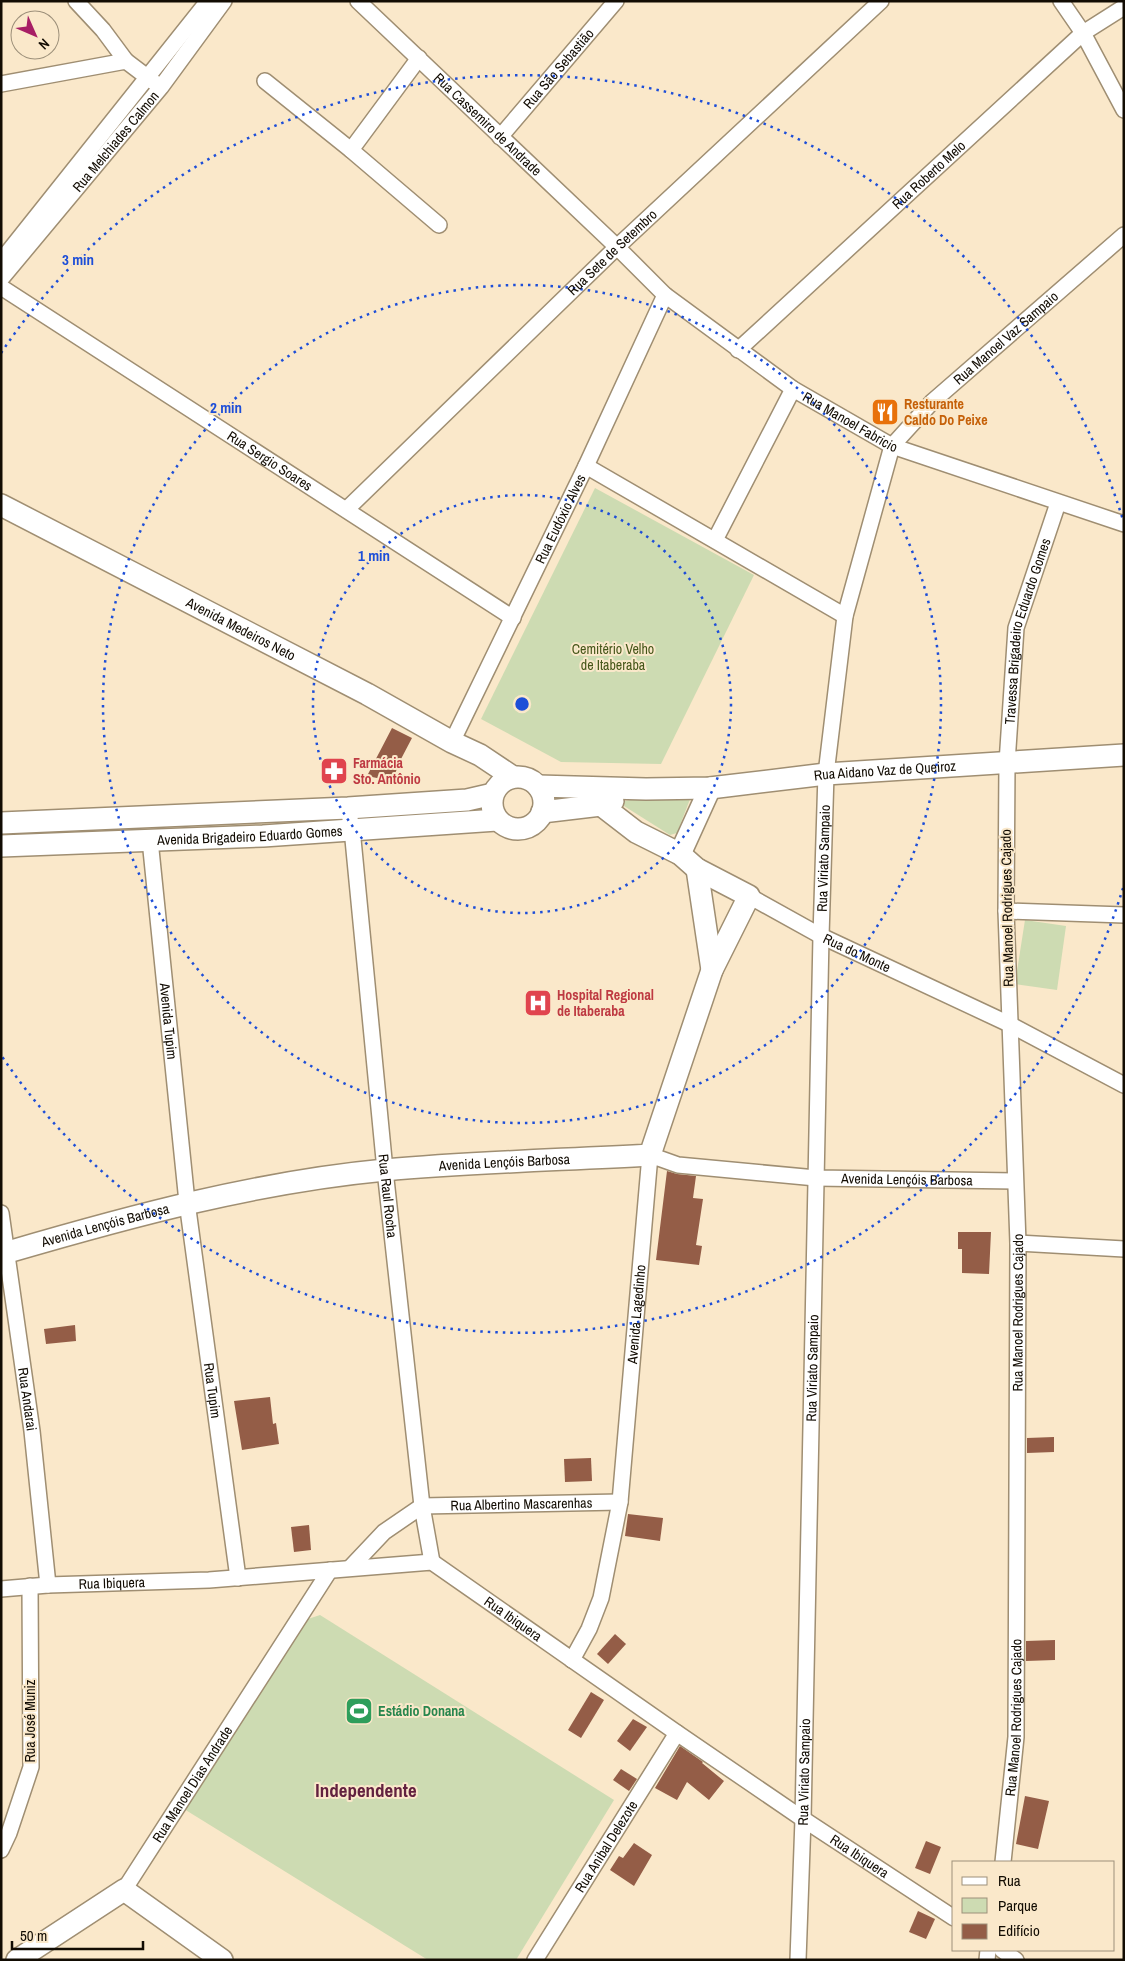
<svg xmlns="http://www.w3.org/2000/svg" width="1125" height="1961" font-family="'Archivo Narrow',sans-serif">
	<rect width="100%" height="100%" fill="#fae8ca"/>
	<!-- green -->
	<g fill="#cddbb2">
		<polygon points="595,488 754,575 661,764 561,762 481,719"/>
		<polygon points="688,789 692,794 677,833 670,835 624,806 625,801"/>
		<polygon points="1025,920 1066,926 1057,990 1015,984"/>
		<polygon points="320,1615 614,1800 516,1960 428,1960 184,1809 302,1621"/>
	</g>
	<!-- building -->
	<g fill="#945d47">
		<polygon points="392,728 412,738 401,759 392,781 367,776"/>
		<polygon points="667,1171 677,1174 696,1176 693,1198 703,1199 696,1245 702,1246 699,1265 656,1260"/>
		<polygon points="958,1232 991,1232 989,1274 962,1273 962,1249 958,1249"/>
		<polygon points="75,1325 76,1341 46,1344 44,1329"/>
		<polygon points="270,1397 273,1424 276,1423 279,1444 242,1450 234,1401"/>
		<polygon points="1054,1437 1054,1452 1027,1453 1027,1438"/>
		<polygon points="591,1458 592,1481 565,1482 564,1459"/>
		<polygon points="628,1514 663,1518 660,1541 625,1536"/>
		<polygon points="309,1525 311,1550 294,1552 291,1527"/>
		<polygon points="615,1634 626,1644 608,1664 597,1654"/>
		<polygon points="1055,1640 1055,1660 1026,1661 1026,1641"/>
		<polygon points="591,1692 604,1700 581,1738 568,1730"/>
		<polygon points="633,1719 647,1727 630,1751 617,1741"/>
		<polygon points="680,1746 703,1762 702,1763 724,1781 709,1800 687,1782 677,1800 655,1788"/>
		<polygon points="621,1769 637,1779 629,1791 613,1780"/>
		<polygon points="1025,1796 1049,1801 1038,1849 1016,1844"/>
		<polygon points="926,1841 941,1847 930,1874 915,1868"/>
		<polygon points="634,1843 652,1855 634,1886 610,1870 619,1856 623,1858"/>
		<polygon points="918,1911 935,1919 926,1939 909,1932"/>
	</g>
	<g fill="none" stroke-linecap="round" stroke-linejoin="round">
		<!-- street casing -->
		<g stroke="#9f8e72" stroke-width="18">
			<g id="street">
				<polyline points="76,1 103,30 126,61"/>
				<path id="s1" d="M358,1L617,247L665,295L793,389L892,446L1124,524"/>
				<polyline points="1061,1 1083,33 1124,110"/>
				<polyline points="419,58 351,150 439,225"/>
				<polyline points="265,81 351,150"/>
				<polyline points="1,84 126,61 155,83"/>
				<path id="s2" d="M500,137L616,1"/>
				<polyline points="1,261 208,1"/>
				<path id="s3" d="M1,279L161,87L224,1"/>
				<path id="s4" d="M1,287L513,618"/>
				<path id="s5" d="M738,350L1083,33L1124,7"/>
				<polyline points="586,466 845,616"/>
				<path id="s6" d="M347,509L617,247L881,1"/>
				<polyline points="715,540 793,389"/>
				<path id="s7" d="M452,742L586,466L665,295"/>
				<path id="s8" d="M348,808L352,829L385,1170L422,1506L432,1562"/>
				<path id="s9" d="M150,840L187,1202L238,1578"/>
				<path id="s10" d="M749,896L821,936L1009,1024L1124,1085"/>
				<polyline points="1006,911 1124,915"/>
				<path id="s11" d="M1,1213L32,1431L48,1585"/>
				<polyline points="1018,1243 1124,1249"/>
				<path id="s12" d="M350,1568L384,1532L422,1506L620,1502"/>
				<path id="s13" d="M1,1589L48,1585L209,1580L432,1562L677,1733L803,1819L954,1918"/>
				<path id="s14" d="M572,1660L589,1629L601,1598L620,1502L650,1155L678,1165L816,1178L1015,1181"/>
				<polyline points="1,1850 9,1833 31,1767 30,1586"/>
				<path id="s15" d="M1003,1862L1016,1737L1018,1243L1006,911L1007,763L1016,628L1058,503"/>
				<path id="s16" d="M124,1890L330,1570"/>
				<polyline points="1002,1950 1016,1960"/>
				<path id="s17" d="M535,1960L677,1733"/>
				<path id="s18" d="M798,1960L803,1819L821,936L826,774L845,616L892,446L932,402L1124,235"/>
				<polyline points="987,1960 988,1950"/>
			</g>
		</g>
		<!-- secondary casing -->
		<g stroke="#9f8e72" stroke-width="24">
			<g id="secondary">
				<path id="s19" d="M1,505L367,694L452,742L480,755L513,777"/>
				<circle cx="518" cy="803" r="26"/>
				<path id="s20" d="M538,786L646,789L710,788L826,774L1124,755"/>
				<polyline points="542,812 601,805 613,801"/>
				<polyline points="1,823 348,808 467,800 493,794"/>
				<path id="s21" d="M1,846L263,836L497,820"/>
				<polyline points="680,854 710,788"/>
				<polyline points="697,869 712,970"/>
				<path id="s22" d="M1,1256L8,1252C131,1216 257,1182 385,1170C473,1162 562,1160 650,1155L712,970L749,896L697,869L680,854L636,832L601,805"/>
				<polyline points="17,1960 124,1890 222,1960"/>
			</g>
		</g>
		<!-- street -->
		<use href="#street" stroke="#fff" stroke-width="15"/>
		<!-- secondary -->
		<use href="#secondary" stroke="#fff" stroke-width="21"/>
	</g>
	<!-- distance rings -->
	<g fill="none" stroke="#1d4ed8" stroke-width="2.5" stroke-dasharray="2.5 5">
		<circle cx="522" cy="704" r="209"/>
		<circle cx="522" cy="704" r="419"/>
		<path d="M1123 888A628 628 0 0 1 1 1055M1 353A628 628 0 0 1 1123 520"/>
	</g>
	<!-- icons -->
	<defs>
		<g id="restaurant-square" transform="scale(1.4375)"><rect x="-9" y="-9" width="18" height="18" rx="4" fill="#e8710a" stroke="#fae8ca"/><path d="M-5-6h1v4h1v-4h1v4h1v-4h1v5L-1.5 .5V6h-2V.5L-5-1ZM5-6V6H3V1.5H1.5Q1.5-4 5-6Z" fill="#fff"/></g>
		<g id="pharmacy-square" transform="scale(1.4375)"><rect x="-9" y="-9" width="18" height="18" rx="4" fill="#e0444e" stroke="#fae8ca"/><path d="M-2-6h4v4h4v4h-4v4h-4v-4h-4v-4h4Z" fill="#fff"/></g>
		<g id="hospital-square" transform="scale(1.4375)"><rect x="-9" y="-9" width="18" height="18" rx="4" fill="#e0444e" stroke="#fae8ca"/><path d="M-5-5h3v3.5h4V-5h3V5h-3V1.5h-4V5h-3Z" fill="#fff"/></g>
		<g id="stadium-square" transform="scale(1.4375)"><rect x="-9" y="-9" width="18" height="18" rx="4" fill="#2e9e5b" stroke="#fae8ca"/><path d="M0-5a6.5 5 0 1 0 0 10a6.5 5 0 1 0 0-10ZM-3.5-1.8h7v3.6h-7Z" fill="#fff"/></g>
	</defs>
	<g fill-rule="evenodd">
		<use href="#restaurant-square" x="885" y="412"/>
		<use href="#pharmacy-square" x="334" y="771"/>
		<use href="#hospital-square" x="538" y="1003"/>
		<use href="#stadium-square" x="359" y="1711"/>
	</g>
	<g text-anchor="middle" stroke-width="4" stroke-linejoin="round" paint-order="stroke">
		<!-- street labels -->
		<g font-size="14" fill="#120c03" stroke="#fae8ca">
			<text dy="5" stroke="none"><textPath href="#s2" startOffset="90">Rua São Sebastião</textPath></text>
			<text dy="5" stroke="none"><textPath href="#s1" startOffset="179">Rua Cassemiro de Andrade</textPath></text>
			<text dy="5" stroke="none"><textPath href="#s3" startOffset="179">Rua Melchiades Calmon</textPath></text>
			<text dy="5" stroke="none"><textPath href="#s5" startOffset="259">Rua Roberto Melo</textPath></text>
			<text dy="5" stroke="none"><textPath href="#s6" startOffset="369">Rua Sete de Setembro</textPath></text>
			<text dy="5" stroke="none"><textPath href="#s18" startOffset="1679">Rua Manoel Vaz Sampaio</textPath></text>
			<text dy="5" stroke="none"><textPath href="#s1" startOffset="650">Rua Manoel Fabricio</textPath></text>
			<text dy="5" stroke="none"><textPath href="#s4" startOffset="320">Rua Sergio Soares</textPath></text>
			<text dy="5" stroke="none"><textPath href="#s7" startOffset="248">Rua Eudóxio Alves</textPath></text>
			<text dy="5" stroke="none"><textPath href="#s19" startOffset="270">Avenida Medeiros Neto</textPath></text>
			<text dy="5" stroke="none"><textPath href="#s15" startOffset="1234">Travessa Brigadeiro Eduardo Gomes</textPath></text>
			<text dy="5" stroke="none"><textPath href="#s20" startOffset="348">Rua Aidano Vaz de Queiroz</textPath></text>
			<text dy="5" stroke="none"><textPath href="#s21" startOffset="249">Avenida Brigadeiro Eduardo Gomes</textPath></text>
			<text dy="5" stroke="none"><textPath href="#s18" startOffset="1102">Rua Viriato Sampaio</textPath></text>
			<text transform="translate(1007 908) rotate(-91)" y="5">Rua Manoel Rodrigues Cajado</text>
			<text dy="5" stroke="none"><textPath href="#s10" startOffset="122">Rua do Monte</textPath></text>
			<text dy="5" stroke="none"><textPath href="#s9" startOffset="182">Avenida Tupim</textPath></text>
			<text dy="5" stroke="none"><textPath href="#s22" startOffset="514">Avenida Lençóis Barbosa</textPath></text>
			<text dy="5" stroke="none"><textPath href="#s14" startOffset="774">Avenida Lençóis Barbosa</textPath></text>
			<text dy="5" stroke="none"><textPath href="#s8" startOffset="390">Rua Raul Rocha</textPath></text>
			<text dy="5" stroke="none"><textPath href="#s22" startOffset="109">Avenida Lençóis Barbosa</textPath></text>
			<text dy="5" stroke="none"><textPath href="#s15" startOffset="550">Rua Manoel Rodrigues Cajado</textPath></text>
			<text dy="5" stroke="none"><textPath href="#s14" startOffset="355">Avenida Lagedinho</textPath></text>
			<text dy="5" stroke="none"><textPath href="#s18" startOffset="592">Rua Viriato Sampaio</textPath></text>
			<text dy="5" stroke="none"><textPath href="#s9" startOffset="554">Rua Tupim</textPath></text>
			<text dy="5" stroke="none"><textPath href="#s11" startOffset="188">Rua Andarai</textPath></text>
			<text dy="5" stroke="none"><textPath href="#s12" startOffset="195">Rua Albertino Mascarenhas</textPath></text>
			<text dy="5" stroke="none"><textPath href="#s13" startOffset="111">Rua Ibiquera</textPath></text>
			<text dy="5" stroke="none"><textPath href="#s13" startOffset="531">Rua Ibiquera</textPath></text>
			<text dy="5" stroke="none"><textPath href="#s15" startOffset="145">Rua Manoel Rodrigues Cajado</textPath></text>
			<text transform="translate(30 1721) rotate(-90)" y="5">Rua José Muniz</text>
			<text dy="5" stroke="none"><textPath href="#s18" startOffset="188">Rua Viriato Sampaio</textPath></text>
			<text dy="5" stroke="none"><textPath href="#s16" startOffset="126">Rua Manoel Dias Andrade</textPath></text>
			<text dy="5" stroke="none"><textPath href="#s17" startOffset="134">Rua Anibal Delezote</textPath></text>
			<text dy="5" stroke="none"><textPath href="#s13" startOffset="951">Rua Ibiquera</textPath></text>
		</g>
		<!-- food labels -->
		<g font-size="14" font-weight="bold" fill="#c56008" stroke="#fae8ca" text-anchor="start">
			<text x="904" y="409">Resturante<tspan x="904" dy="16">Caldo Do Peixe</tspan></text>
		</g>
		<!-- park labels -->
		<g font-size="14" fill="#455619" stroke="#fae8ca">
			<text x="613" y="654">Cemitério Velho<tspan x="613" dy="16">de Itaberaba</tspan></text>
		</g>
		<!-- health labels -->
		<g font-size="14" font-weight="bold" fill="#be3a42" stroke="#fae8ca" text-anchor="start">
			<text x="353" y="768">Farmácia<tspan x="353" dy="16">Sto. Antônio</tspan></text>
			<text x="557" y="1000">Hospital Regional<tspan x="557" dy="16">de Itaberaba</tspan></text>
		</g>
		<!-- leisure labels -->
		<g font-size="14" font-weight="bold" fill="#27864d" stroke="#fae8ca" text-anchor="start">
			<text x="378" y="1716">Estádio Donana</text>
		</g>
		<!-- district labels -->
		<g font-size="19" font-weight="bold" fill="#62213f" stroke="#fae8ca">
			<text x="366" y="1797">Independente</text>
		</g>
	</g>
	<circle cx="522" cy="704" r="8" fill="#1d4ed8" stroke="#fae8ca" stroke-width="2.5"/>
	<g font-size="15" text-anchor="middle" font-weight="bold" fill="#1d4ed8" stroke="#fae8ca" stroke-width="4" stroke-linejoin="round" paint-order="stroke">
		<text x="78" y="265">3 min</text>
		<text x="226" y="413">2 min</text>
		<text x="374" y="561">1 min</text>
	</g>
	<!-- border -->
	<rect width="1125" height="1961" fill="none" stroke="#120c03" stroke-width="5"/>
	<!-- legend -->
	<rect x="952" y="1861" width="162" height="90" fill="#fae8ca" stroke="#9d907a"/>
	<rect x="962" y="1877" width="25" height="8" fill="#ffffff" stroke="#9d907a"/>
	<text x="998" y="1886" font-size="15" fill="#120c03">Rua</text>
	<rect x="962" y="1898" width="25" height="15" fill="#cddbb2" stroke="#9d907a"/>
	<text x="998" y="1911" font-size="15" fill="#120c03">Parque</text>
	<rect x="962" y="1924" width="25" height="15" fill="#945d47" stroke="#9d907a"/>
	<text x="998" y="1936" font-size="15" fill="#120c03">Edifício</text>
	<!-- north arrow -->
	<g transform="translate(35 35) rotate(135)"><circle r="24" fill="#fae8ca" stroke="#9d907a"/>
	<path d="M0-4L9 19L0 12L-9 19Z" fill="#a71e65"/>
	<text y="-8" font-size="14" font-weight="bold" text-anchor="middle" fill="#120c03">N</text>
	</g>
	<!-- scale -->
	<path d="M12 1941v8h131v-8" fill="none" stroke="#120c03" stroke-width="2.5"/>
	<text x="20" y="1941" font-size="15" fill="#120c03" stroke="#fae8ca" stroke-width="4" paint-order="stroke">50 m</text>
</svg>
